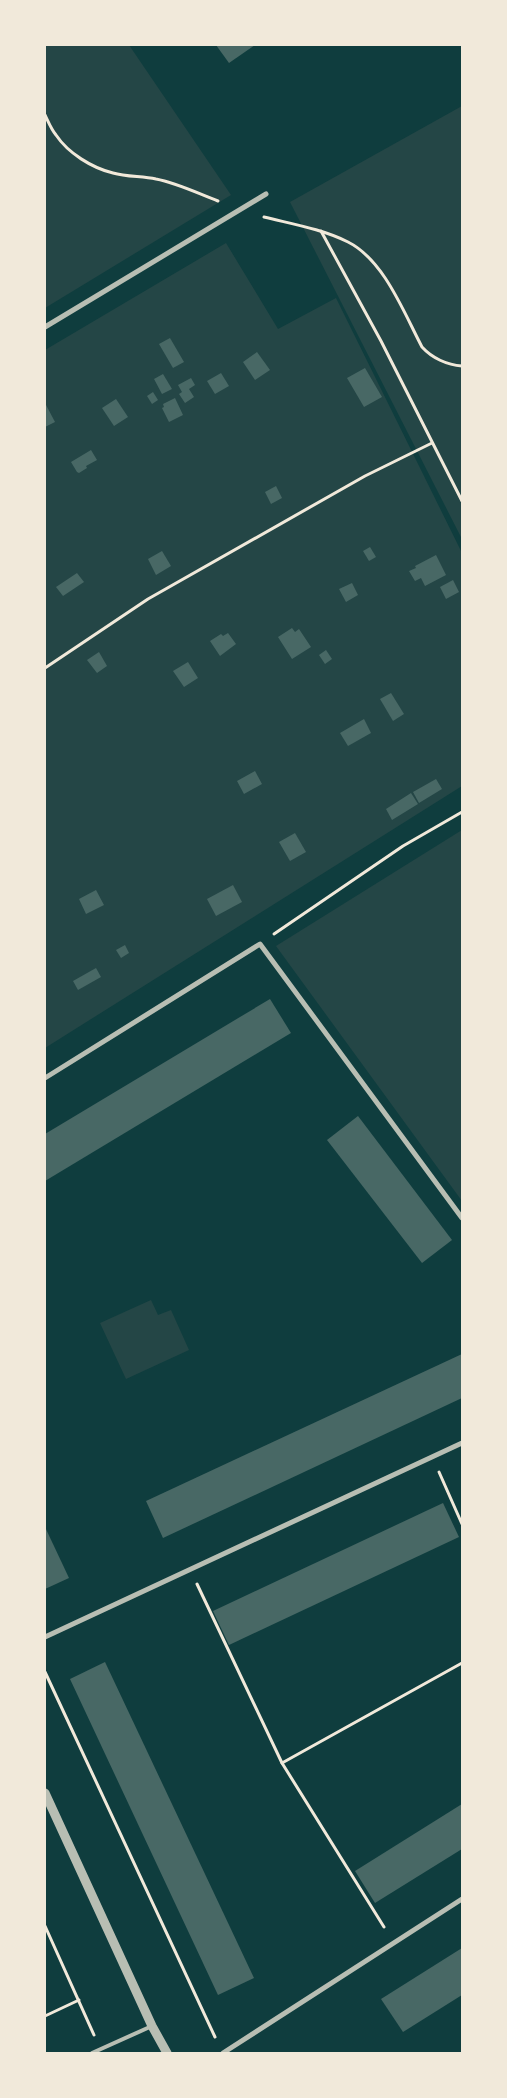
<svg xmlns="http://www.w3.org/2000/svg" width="507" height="2098" font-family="'Noto Serif',serif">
	<rect width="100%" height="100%" fill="#0f3d3e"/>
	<!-- green -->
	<g fill="#244646">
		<polygon points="45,45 129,45 231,195 45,308"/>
		<polygon points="462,106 462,539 290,202"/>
		<polygon points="226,243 278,329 336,298 462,553 462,786 45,1048 45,350"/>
		<polygon points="462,830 462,1201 276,946"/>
		<polygon points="151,1300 158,1315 171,1310 189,1350 126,1379 100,1323"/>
	</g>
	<!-- building -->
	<g fill="#486865">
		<polygon points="216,45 255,45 229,63"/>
		<polygon points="170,338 184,362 173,368 159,344"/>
		<polygon points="257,352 270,370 255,380 243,362"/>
		<polygon points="365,368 382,397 364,407 347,378"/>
		<polygon points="221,373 229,386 215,394 207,381"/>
		<polygon points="163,374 172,389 162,394 154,379"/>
		<polygon points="191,378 195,385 189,389 194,397 185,403 179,394 182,392 178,385"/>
		<polygon points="153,392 158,400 152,404 147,396"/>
		<polygon points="175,398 183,415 169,422 162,408 164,407 163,404"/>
		<polygon points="116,399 128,417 114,426 102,408"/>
		<polygon points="45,403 55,422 45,427"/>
		<polygon points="91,450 97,460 86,466 87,468 79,473 77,472 71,462"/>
		<polygon points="276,486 282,498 271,504 265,492"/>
		<polygon points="370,547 376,557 369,561 363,551"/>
		<polygon points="162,551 171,566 156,575 148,559"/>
		<polygon points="436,555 446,575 425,586 421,578 415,581 409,571 416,568 415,566"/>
		<polygon points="77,573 84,582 63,596 56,587"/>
		<polygon points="453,580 459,592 446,599 440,587"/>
		<polygon points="352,583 358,595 346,602 339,589"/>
		<polygon points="292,628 295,632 299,629 311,647 292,659 278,637"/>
		<polygon points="228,633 236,644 220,656 210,641 221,634 223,636"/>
		<polygon points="326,650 332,659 325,664 319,655"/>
		<polygon points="99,652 107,666 97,673 87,660"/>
		<polygon points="188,662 198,678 184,687 173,671"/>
		<polygon points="391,693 404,714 393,721 380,699"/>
		<polygon points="364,719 371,733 348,746 340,733"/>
		<polygon points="255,771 262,784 244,794 237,781"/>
		<polygon points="436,779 442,789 419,803 413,792"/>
		<polygon points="411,793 418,804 392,820 386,809"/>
		<polygon points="295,833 306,852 290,861 279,842"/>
		<polygon points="233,885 242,902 216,916 207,899"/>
		<polygon points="96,890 104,905 86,914 79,899"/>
		<polygon points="125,945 129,953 121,958 116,950"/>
		<polygon points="96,968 101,977 78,990 73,981"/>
		<polygon points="270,999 291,1033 45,1181 45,1134"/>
		<polygon points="358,1116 452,1240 422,1263 327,1140"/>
		<polygon points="462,1354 462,1398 163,1538 146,1501"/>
		<polygon points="443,1503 459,1537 229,1645 213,1611"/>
		<polygon points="45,1527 69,1578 45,1589"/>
		<polygon points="105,1662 254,1978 218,1995 70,1679"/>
		<polygon points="462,1804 462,1849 375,1903 355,1871"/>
		<polygon points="462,1948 462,1995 403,2032 381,1999"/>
	</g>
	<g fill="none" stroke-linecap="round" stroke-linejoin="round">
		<!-- path -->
		<g stroke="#f1e9da" stroke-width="3">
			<path d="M45,115C48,121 51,129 56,135C68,153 92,168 113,173C127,177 142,176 156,179C177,183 197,193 218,201"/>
			<path d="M264,217C292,224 322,229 348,242C384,260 404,313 422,347C432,358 447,365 462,366"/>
			<polyline points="321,231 381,341 462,501"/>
			<polyline points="45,668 148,599 365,476 432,443"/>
			<polyline points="274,934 403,846 462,812"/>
			<polyline points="439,1472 462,1524"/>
			<polyline points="197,1584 282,1763 384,1927"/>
			<polyline points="45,1672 215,2037"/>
			<polyline points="282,1763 462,1663"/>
			<polyline points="45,1926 94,2035"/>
			<polyline points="45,2016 79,2000"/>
		</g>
		<!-- service -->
		<polyline stroke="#b8beb3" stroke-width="4" points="92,2053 152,2026"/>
		<!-- minor -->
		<g stroke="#b8beb3" stroke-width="5">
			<polyline points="45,327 266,194"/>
			<polyline points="45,1078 260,944 462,1218"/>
			<polyline points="45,1637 462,1443"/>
			<polyline points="223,2053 462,1899"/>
		</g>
		<!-- tertiary -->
		<polyline stroke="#b8beb3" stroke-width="9" points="45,1793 152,2026 167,2053"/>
	</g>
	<!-- border -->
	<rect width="507" height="2098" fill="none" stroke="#f1e9da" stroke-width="92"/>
</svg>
